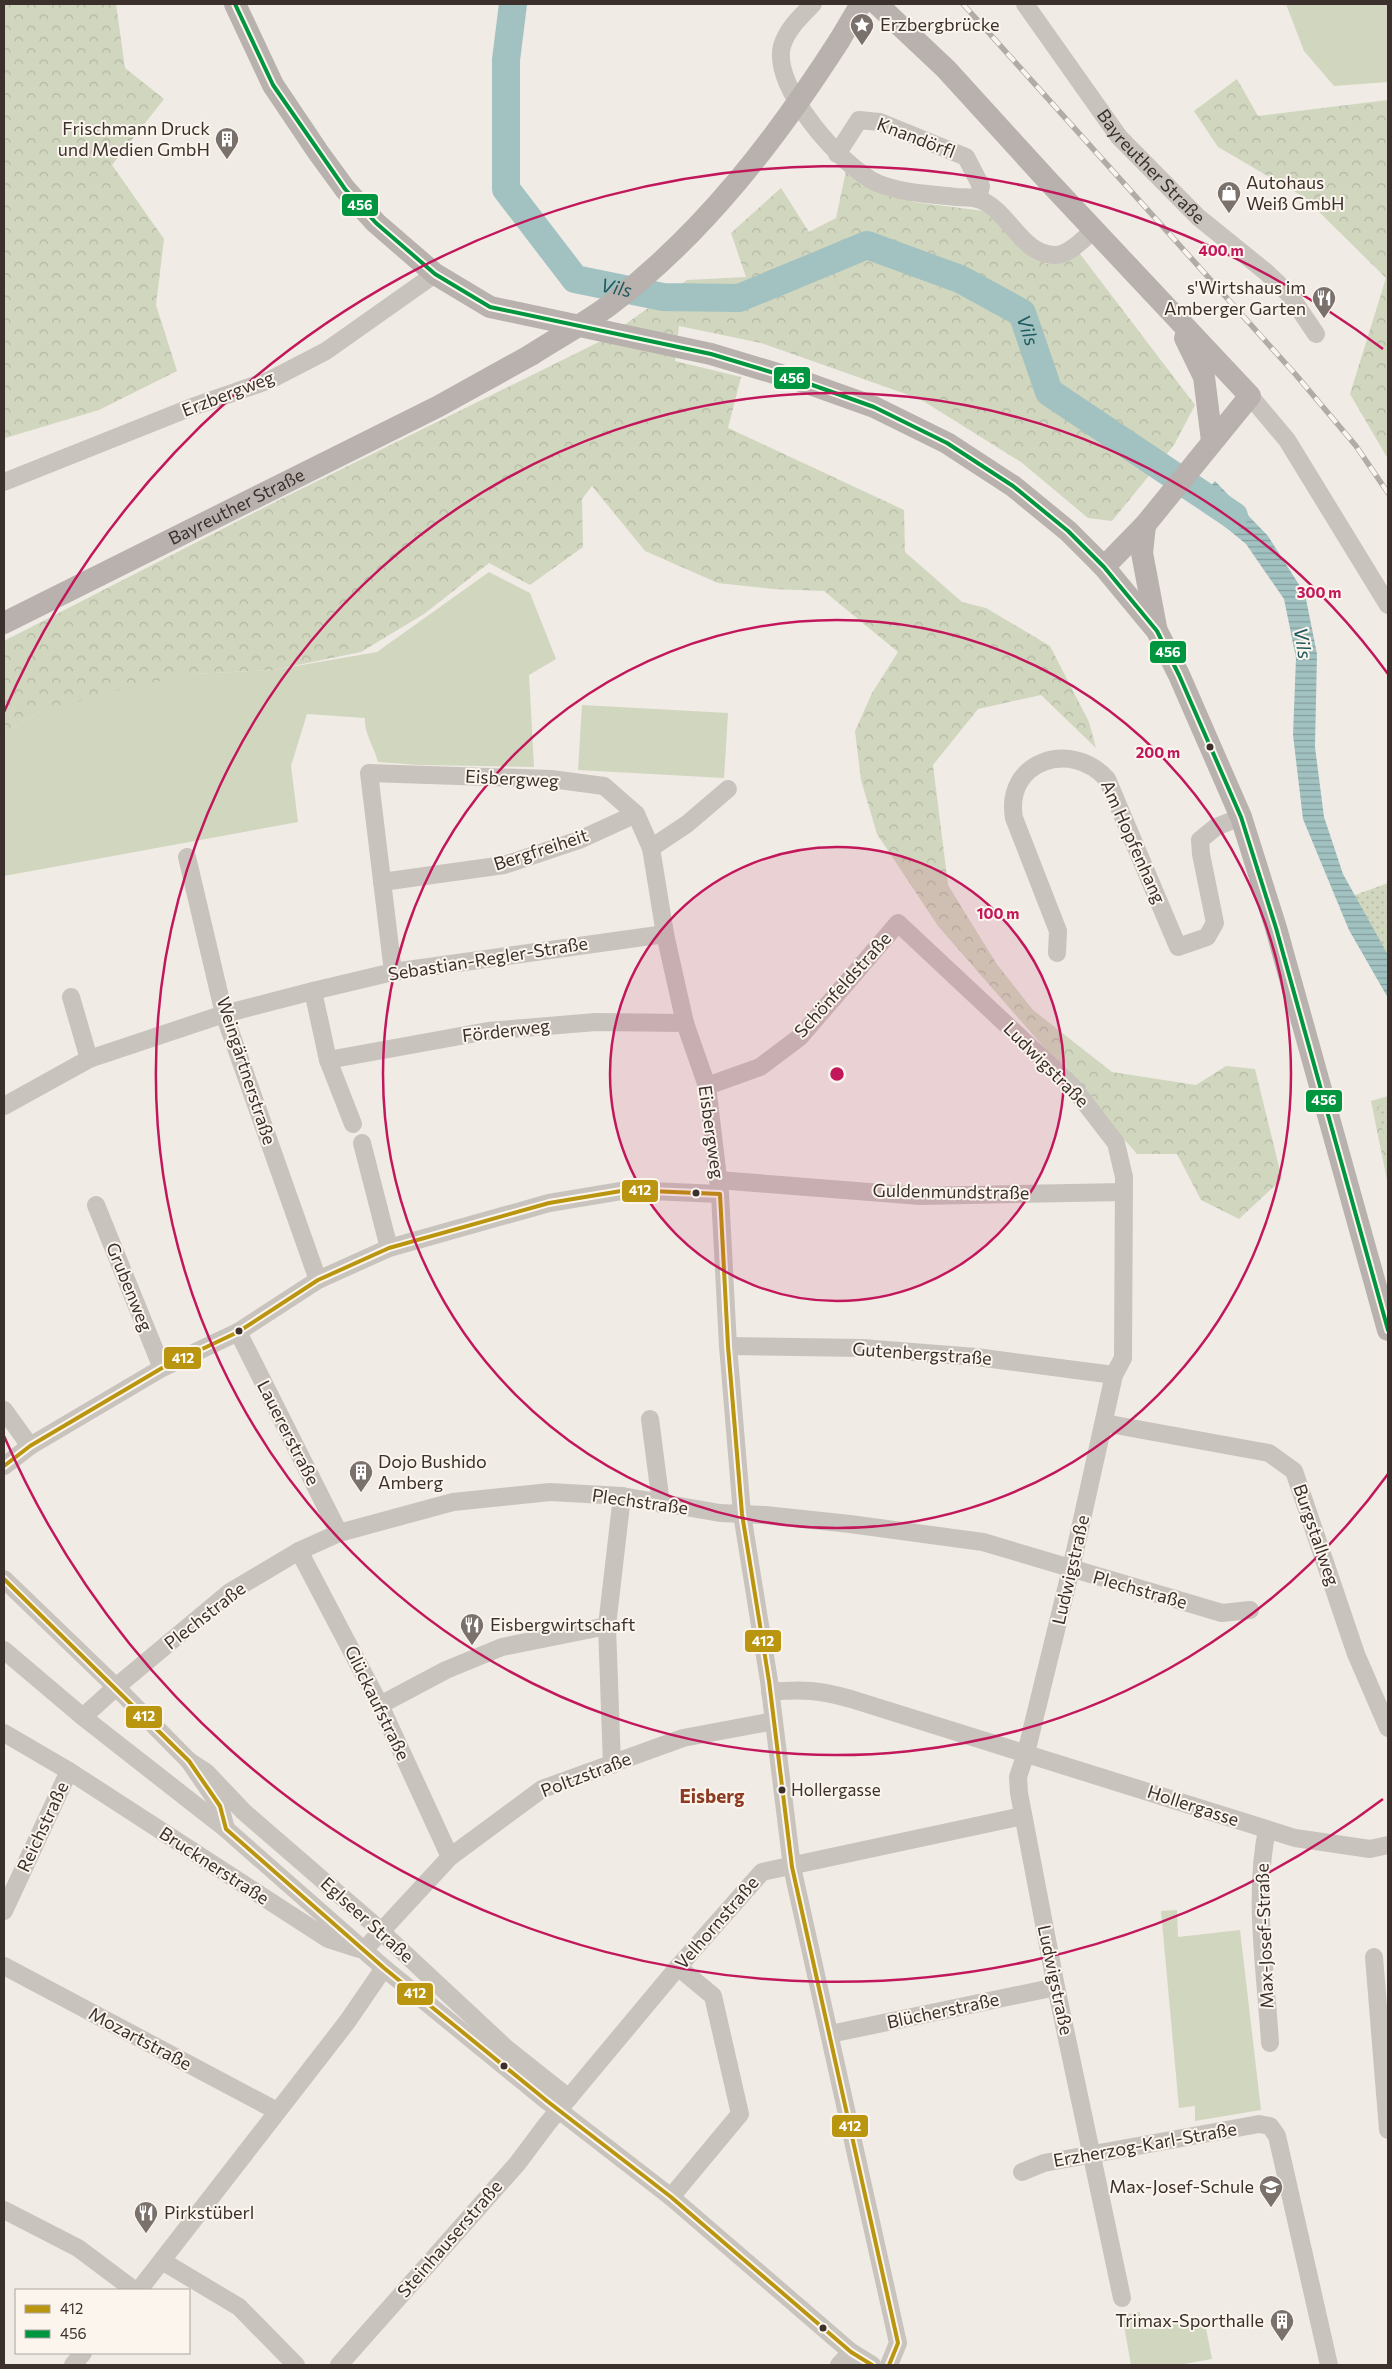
<svg xmlns="http://www.w3.org/2000/svg" width="1392" height="2369" font-family="Commissioner,sans-serif">
	<defs>
		<pattern id="forest-crowns" width="20" height="18" patternUnits="userSpaceOnUse" patternTransform="scale(1.25)"><rect width="20" height="18" fill="#d1d6bf"/><path d="M2 6a3 3 0 1 1 6 0M12 15a3 3 0 1 1 6 0" fill="none" stroke="#b4b8a4"/></pattern>
		<pattern id="park-dots" width="8" height="8" patternUnits="userSpaceOnUse" patternTransform="scale(1.25)"><rect width="8" height="8" fill="#d1d6bf"/><path d="M2 2h.1M6 6h.1" fill="none" stroke="#b4b8a4" stroke-width="1.8" stroke-linecap="round"/></pattern>
		<pattern id="water-rules" width="6" height="5" patternUnits="userSpaceOnUse" patternTransform="scale(1.25)"><rect width="6" height="5" fill="#a1c2c1"/><path d="M0 2.5h6" fill="none" stroke="#849e9d"/></pattern>
	</defs>
	<rect width="100%" height="100%" fill="#f0ebe5"/>
	<!-- forest -->
	<g fill="url(#forest-crowns)">
		<polygon points="4,4 116,4 125,68 164,99 112,165 164,239 156,305 177,371 99,410 5,438"/>
		<polygon points="1237,79 1258,116 1388,100 1388,459 1350,394 1386,278 1304,197 1218,147 1194,111"/>
		<polygon points="847,166 913,202 984,211 1046,264 1080,254 1195,405 1174,445 1112,521 1088,518 1021,462 920,399 761,343 679,326 675,361 741,377 728,428 904,510 905,552 962,602 986,608 1050,646 1089,722 1096,748 1041,695 978,709 933,765 948,885 996,963 1033,1010 1112,1072 1196,1085 1226,1066 1255,1069 1282,1179 1239,1219 1201,1200 1177,1154 1137,1154 938,926 877,834 861,780 855,731 872,693 898,652 824,591 773,589 718,583 645,551 592,486 582,499 583,547 530,585 489,563 424,614 361,652 273,670 193,674 37,714 4,732 4,641 283,498 605,339 687,280 746,277 731,233 781,188 809,232 836,218"/>
		<polygon points="1388,1096 1388,1185 1371,1101"/>
	</g>
	<!-- park -->
	<g fill="url(#park-dots)">
		<polygon points="1388,883 1388,968 1347,898"/>
		<polygon points="1388,1104 1388,1152 1377,1107"/>
	</g>
	<!-- garden -->
	<g fill="#d1d6bf">
		<polygon points="1286,4 1388,4 1388,82 1334,86 1304,51"/>
		<path d="M489,572L530,593L556,659L529,675L534,767L419,765L378,762C374,746 364,734 365,718L307,714L291,766L298,822L4,876V732L37,714L121,689L193,674L273,670L377,652Z"/>
		<polygon points="582,705 728,713 724,778 578,770"/>
		<polygon points="1177,1910 1178,1937 1240,1930 1261,2110 1195,2121 1195,2106 1179,2108 1161,1911"/>
		<polygon points="1140,2312 1141,2320 1156,2317 1158,2327 1204,2318 1212,2359 1178,2365 1131,2365 1122,2315"/>
	</g>
	<!-- water -->
	<polygon fill="url(#water-rules)" points="1215,481 1268,536 1305,594 1317,654 1315,747 1324,817 1343,874 1388,955 1388,998 1349,930 1303,819 1293,735 1296,658 1284,599 1246,544 1196,503"/>
	<g fill="none" stroke-linecap="round" stroke-linejoin="round">
		<!-- river -->
		<path stroke="#a1c2c1" stroke-width="28" id="s1" d="M513,4L506,60V189L575,279L663,297L739,298L867,245L960,279L1022,313L1049,392L1234,516"/>
		<!-- minor -->
		<g stroke="#c9c3be" stroke-width="18">
			<path d="M813,4C801,16 787,29 782,46C771,87 842,167 877,183C902,193 929,194 956,197C963,197 971,197 978,199C1009,209 1021,256 1056,255C1069,255 1084,238 1094,230"/>
			<path id="s2" d="M1025,4L1119,137L1198,217L1266,272L1289,294L1316,334"/>
			<polyline points="837,154 859,120 880,122 966,157 981,186 978,199"/>
			<polyline points="1250,396 1287,440 1388,605"/>
			<polyline points="4,482 192,407 270,380 326,351 435,274"/>
			<polyline points="651,848 687,824 728,789"/>
			<polyline points="187,857 224,1014 318,1280"/>
			<polyline points="382,882 504,865 579,840 636,814"/>
			<path d="M1057,953L1058,931L1014,818C1004,761 1071,739 1107,779L1178,947L1207,937L1215,923L1201,854L1200,840L1216,827L1241,817"/>
			<polyline points="393,972 369,773 551,779 604,786 636,814 651,848 665,934 685,1023 707,1086 720,1194 728,1346 742,1514 769,1681 792,1867 898,2343 889,2365"/>
			<polyline points="313,991 328,1060 353,1124"/>
			<polyline points="71,997 89,1059"/>
			<polyline points="328,1060 488,1031 596,1022 685,1023"/>
			<polyline points="707,1086 760,1067 800,1037 898,923 1072,1086 1116,1143 1124,1177 1123,1358 1114,1375 1071,1569 1026,1753 1018,1777 1019,1793 1056,1987 1122,2298"/>
			<polyline points="4,1106 89,1059 224,1014 313,991 393,972 665,934"/>
			<polyline points="362,1143 389,1248"/>
			<polyline points="718,1180 920,1196 1124,1192"/>
			<polyline points="96,1205 162,1368"/>
			<polyline points="238,1332 339,1533"/>
			<polyline points="728,1346 862,1348 976,1357 1114,1375"/>
			<polyline points="4,1410 30,1446"/>
			<polyline points="650,1419 661,1504"/>
			<polyline points="1104,1423 1269,1453 1294,1471 1356,1654 1388,1728"/>
			<polyline points="4,1466 30,1446 162,1368 238,1332 318,1280 389,1248 549,1203 627,1190 720,1194"/>
			<polyline points="299,1551 380,1705 450,1857"/>
			<polyline points="4,1579 116,1687 189,1761 220,1806 226,1829"/>
			<polyline points="4,1650 83,1717 226,1829 384,1968 547,2101 671,2197 851,2352 872,2365"/>
			<path d="M770,1692C803,1689 819,1690 851,1699L1295,1838L1370,1849L1388,1845"/>
			<polyline points="380,1705 446,1670 502,1647 607,1626"/>
			<polyline points="83,1717 116,1687 230,1592 299,1551 339,1533 453,1502 550,1492 622,1496 720,1513 765,1515 850,1524 983,1542 1222,1613 1250,1610"/>
			<polyline points="4,1733 69,1771 328,1939 359,1949"/>
			<polyline points="189,1761 206,1772 244,1812 371,1922 506,2048 569,2098"/>
			<polyline points="612,1765 607,1626 622,1496"/>
			<path d="M1267,1830C1253,1897 1266,1974 1270,2043"/>
			<polyline points="4,1911 69,1771"/>
			<polyline points="364,1950 450,1857 542,1789 683,1738 774,1721"/>
			<polyline points="1374,1957 1388,2130"/>
			<polyline points="4,1966 277,2111"/>
			<polyline points="830,2034 1056,1987"/>
			<polyline points="1022,2172 1044,2163 1259,2124 1270,2126 1277,2136 1329,2365"/>
			<polyline points="671,2197 740,2114 713,1996 678,1967"/>
			<polyline points="4,2210 78,2248 134,2290"/>
			<polyline points="162,2261 239,2307 296,2365"/>
			<polyline points="139,2290 347,2022 384,1968"/>
			<polyline points="73,2365 83,2353"/>
			<polyline points="339,2365 517,2164 547,2124 678,1967 762,1872 1023,1816"/>
			<polyline points="839,2365 851,2352"/>
		</g>
		<!-- major -->
		<g stroke="#b8b1ad" stroke-width="22">
			<polyline points="235,4 273,85 318,152 345,189 376,223 435,274 490,307 711,354 804,382 874,407 947,443 1013,486 1068,531 1104,567 1157,631 1179,675 1241,817 1276,928 1388,1330"/>
			<polyline points="877,4 946,69 1049,182 1250,396 1145,525 1104,567"/>
			<polyline points="839,41 861,4"/>
			<polyline points="1185,338 1204,377 1212,441"/>
			<polyline points="1145,525 1142,553 1156,627"/>
			<path id="s3" d="M4,623L439,406L531,355"/>
		</g>
		<!-- rail casing -->
		<g stroke="#b1aca8" stroke-width="5.5">
			<polyline id="rail" points="963,4 1296,375 1356,446 1388,493"/>
		</g>
		<!-- rail -->
		<use href="#rail" stroke="#fbf5ee" stroke-width="4" stroke-dasharray="11" stroke-linecap="butt"/>
		<!-- major-bridge -->
		<path stroke="#b8b1ad" stroke-width="22" d="M531,355C557,338 586,323 611,304C704,233 776,139 839,41"/>
		<!-- bus-1 casing -->
		<g stroke="#fbf5ee" stroke-width="8">
			<g id="bus-1">
				<polyline points="4,1466 30,1446 162,1368 238,1332 318,1280 389,1248 549,1203 627,1190 720,1194 728,1346 742,1514 769,1681 792,1867 898,2343 889,2365"/>
				<polyline points="4,1579 189,1761 220,1806 226,1829 384,1968 547,2101 671,2197 851,2352 872,2365"/>
			</g>
		</g>
		<!-- bus-2 casing -->
		<g stroke="#fbf5ee" stroke-width="8">
			<polyline id="bus-2" points="235,4 273,85 345,189 376,223 435,274 490,307 711,354 804,382 874,407 947,443 1013,486 1068,531 1104,567 1157,631 1179,675 1241,817 1276,928 1388,1330"/>
		</g>
		<!-- bus-1 -->
		<use href="#bus-1" stroke="#ba950f" stroke-width="4"/>
		<!-- bus-2 -->
		<use href="#bus-2" stroke="#00963f" stroke-width="4"/>
	</g>
	<!-- distance rings -->
	<circle cx="837" cy="1074" r="227" fill="#c2185b" fill-opacity=".12"/>
	<g fill="none" stroke="#c2185b" stroke-width="2.5">
		<circle cx="837" cy="1074" r="227"/>
		<circle cx="837" cy="1074" r="454"/>
		<path d="M1388 1474A681 681 0 1 1 1388 674"/>
		<path d="M1383 1799A908 908 0 0 1 4 1436M4 712A908 908 0 0 1 1383 349"/>
	</g>
	<!-- icons -->
	<defs>
		<g id="sight-pin" transform="scale(1.25)"><path d="M0 17L-7.5 6A9.5 9.5 0 1 1 7.5 6Z" fill="#7a716c" stroke="#fbf5ee"/><path d="M0-6L1.8-2.2L6-1.7L2.9 1.2L3.7 5.4L0 3.3L-3.7 5.4L-2.9 1.2L-6-1.7L-1.8-2.2Z" fill="#fff"/></g>
		<g id="building-pin" transform="scale(1.25)"><path d="M0 17L-7.5 6A9.5 9.5 0 1 1 7.5 6Z" fill="#7a716c" stroke="#fbf5ee"/><path d="M-4-6H4V6H1V3H-1V6H-4ZM-2.5-4.3h1.7v1.8h-1.7ZM.8-4.3h1.7v1.8H.8ZM-2.5-1h1.7V.8h-1.7ZM.8-1h1.7V.8H.8Z" fill="#fff"/></g>
		<g id="shop-pin" transform="scale(1.25)"><path d="M0 17L-7.5 6A9.5 9.5 0 1 1 7.5 6Z" fill="#7a716c" stroke="#fbf5ee"/><path d="M-5-2.5h2.3a2.7 3.5 0 0 1 5.4 0H5L5.5 6h-11ZM-1.5-2.5h3a1.5 2.3 0 0 0-3 0Z" fill="#fff"/></g>
		<g id="restaurant-pin" transform="scale(1.25)"><path d="M0 17L-7.5 6A9.5 9.5 0 1 1 7.5 6Z" fill="#7a716c" stroke="#fbf5ee"/><path d="M-5-6h1v4h1v-4h1v4h1v-4h1v5L-1.5 .5V6h-2V.5L-5-1ZM5-6V6H3V1.5H1.5Q1.5-4 5-6Z" fill="#fff"/></g>
		<g id="school-pin" transform="scale(1.25)"><path d="M0 17L-7.5 6A9.5 9.5 0 1 1 7.5 6Z" fill="#7a716c" stroke="#fbf5ee"/><path d="M0-5L7-2L0 1L-7-2ZM-4 1L0 2.5L4 1V4Q0 6-4 4Z" fill="#fff"/></g>
	</defs>
	<g fill-rule="evenodd">
		<use href="#sight-pin" x="862" y="25"/>
		<use href="#building-pin" x="227" y="139"/>
		<use href="#shop-pin" x="1229" y="193"/>
		<use href="#restaurant-pin" x="1324" y="298"/>
		<use href="#building-pin" x="361" y="1472"/>
		<use href="#restaurant-pin" x="472" y="1625"/>
		<use href="#school-pin" x="1271" y="2187"/>
		<use href="#restaurant-pin" x="146" y="2213"/>
		<use href="#building-pin" x="1282" y="2321"/>
	</g>
	<!-- markers -->
	<g fill="#3b302b" stroke="#fbf5ee" stroke-width="2">
		<circle cx="1210" cy="747" r="4.5"/>
		<circle cx="696" cy="1193" r="4.5"/>
		<circle cx="239" cy="1331" r="4.5"/>
		<circle cx="782" cy="1790" r="4.5"/>
		<circle cx="504" cy="2066" r="4.5"/>
		<circle cx="823" cy="2328" r="4.5"/>
	</g>
	<g text-anchor="middle" stroke-width="4" stroke-linejoin="round" paint-order="stroke">
		<!-- bus labels -->
		<g font-size="17" fill="#3b302b" stroke="#fbf5ee" text-anchor="start">
			<text x="791" y="1796">Hollergasse</text>
		</g>
		<!-- poi labels -->
		<g font-size="18" fill="#3b302b" stroke="#fbf5ee" text-anchor="start">
			<text x="880" y="31">Erzbergbrücke</text>
			<text x="210" y="135" text-anchor="end">Frischmann Druck<tspan x="210" dy="21">und Medien GmbH</tspan></text>
			<text x="1246" y="189">Autohaus<tspan x="1246" dy="21">Weiß GmbH</tspan></text>
			<text x="1306" y="294" text-anchor="end">s'Wirtshaus im<tspan x="1306" dy="21">Amberger Garten</tspan></text>
			<text x="378" y="1468">Dojo Bushido<tspan x="378" dy="21">Amberg</tspan></text>
			<text x="490" y="1631">Eisbergwirtschaft</text>
			<text x="1254" y="2193" text-anchor="end">Max-Josef-Schule</text>
			<text x="164" y="2219">Pirkstüberl</text>
			<text x="1264" y="2327" text-anchor="end">Trimax-Sporthalle</text>
		</g>
		<!-- street labels -->
		<g font-size="18" fill="#3b302b" stroke="#fbf5ee">
			<text transform="translate(916 138) rotate(21)" y="6">Knandörfl</text>
			<text dy="6" stroke="none"><textPath href="#s2" startOffset="206">Bayreuther Straße</textPath></text>
			<text transform="translate(228 394) rotate(-21)" y="6">Erzbergweg</text>
			<text dy="6" stroke="none"><textPath href="#s3" startOffset="260">Bayreuther Straße</textPath></text>
			<text transform="translate(512 779) rotate(3)" y="6">Eisbergweg</text>
			<text transform="translate(1133 842) rotate(66)" y="6">Am Hopfenhang</text>
			<text transform="translate(541 850) rotate(-18)" y="6">Bergfreiheit</text>
			<text transform="translate(488 959) rotate(-9)" y="6">Sebastian-Regler-Straße</text>
			<text transform="translate(843 985) rotate(-48)" y="6">Schönfeldstraße</text>
			<text transform="translate(506 1031) rotate(-7)" y="6">Förderweg</text>
			<text transform="translate(1046 1065) rotate(45)" y="6">Ludwigstraße</text>
			<text transform="translate(246 1071) rotate(72)" y="6">Weingärtnerstraße</text>
			<text transform="translate(711 1132) rotate(82)" y="6">Eisbergweg</text>
			<text transform="translate(951 1192) rotate(1)" y="6">Guldenmundstraße</text>
			<text transform="translate(129 1287) rotate(68)" y="6">Grubenweg</text>
			<text transform="translate(922 1354) rotate(4)" y="6">Gutenbergstraße</text>
			<text transform="translate(288 1433) rotate(63)" y="6">Lauererstraße</text>
			<text transform="translate(640 1502) rotate(8)" y="6">Plechstraße</text>
			<text transform="translate(1316 1535) rotate(71)" y="6">Burgstallweg</text>
			<text transform="translate(1071 1570) rotate(-77)" y="6">Ludwigstraße</text>
			<text transform="translate(1140 1590) rotate(16)" y="6">Plechstraße</text>
			<text transform="translate(205 1616) rotate(-38)" y="6">Plechstraße</text>
			<text transform="translate(377 1703) rotate(64)" y="6">Glückaufstraße</text>
			<text transform="translate(586 1775) rotate(-21)" y="6">Poltzstraße</text>
			<text transform="translate(1193 1806) rotate(18)" y="6">Hollergasse</text>
			<text transform="translate(43 1827) rotate(-65)" y="6">Reichstraße</text>
			<text transform="translate(214 1866) rotate(33)" y="6">Brucknerstraße</text>
			<text transform="translate(367 1920) rotate(42)" y="6">Eglseer Straße</text>
			<text transform="translate(717 1923) rotate(-49)" y="6">Velhornstraße</text>
			<text transform="translate(1265 1936) rotate(-92)" y="6">Max-Josef-Straße</text>
			<text transform="translate(1055 1980) rotate(78)" y="6">Ludwigstraße</text>
			<text transform="translate(943 2011) rotate(-12)" y="6">Blücherstraße</text>
			<text transform="translate(140 2039) rotate(28)" y="6">Mozartstraße</text>
			<text transform="translate(1145 2145) rotate(-10)" y="6">Erzherzog-Karl-Straße</text>
			<text transform="translate(450 2239) rotate(-49)" y="6">Steinhauserstraße</text>
		</g>
		<!-- water labels -->
		<g font-size="19" font-style="italic" fill="#1f5a5e" stroke="#fbf5ee">
			<text dy="7" stroke="none"><textPath href="#s1" startOffset="341">Vils</textPath></text>
			<text dy="7" stroke="none"><textPath href="#s1" startOffset="791">Vils</textPath></text>
			<text transform="translate(1303 643) rotate(80)" y="7">Vils</text>
		</g>
		<!-- neighbourhood labels -->
		<g font-size="19" font-weight="bold" fill="#8c3b22" stroke="#fbf5ee">
			<text x="712" y="1803">Eisberg</text>
		</g>
	</g>
	<circle cx="837" cy="1074" r="8" fill="#c2185b" stroke="#fbf5ee" stroke-width="2.5"/>
	<g font-size="15" text-anchor="middle" font-weight="bold" fill="#c2185b" stroke="#fbf5ee" stroke-width="4" stroke-linejoin="round" paint-order="stroke">
		<text x="1221" y="256">400 m</text>
		<text x="1319" y="598">300 m</text>
		<text x="1158" y="758">200 m</text>
		<text x="998" y="919">100 m</text>
	</g>
	<g stroke="#fbf5ee" stroke-width="2">
		<rect x="341" y="193" width="38" height="24" rx="5" fill="#00963f"/>
		<rect x="773" y="366" width="38" height="24" rx="5" fill="#00963f"/>
		<rect x="1149" y="640" width="38" height="24" rx="5" fill="#00963f"/>
		<rect x="1305" y="1089" width="38" height="24" rx="5" fill="#00963f"/>
		<rect x="621" y="1179" width="38" height="24" rx="5" fill="#ba950f"/>
		<rect x="163" y="1346" width="39" height="24" rx="5" fill="#ba950f"/>
		<rect x="744" y="1629" width="38" height="24" rx="5" fill="#ba950f"/>
		<rect x="125" y="1705" width="38" height="24" rx="5" fill="#ba950f"/>
		<rect x="396" y="1982" width="38" height="24" rx="5" fill="#ba950f"/>
		<rect x="831" y="2114" width="38" height="24" rx="5" fill="#ba950f"/>
	</g>
	<g font-size="14" text-anchor="middle" font-weight="bold" fill="#fff">
		<text x="360" y="210">456</text>
		<text x="792" y="383">456</text>
		<text x="1168" y="657">456</text>
		<text x="1324" y="1105">456</text>
		<text x="640" y="1195">412</text>
		<text x="183" y="1363">412</text>
		<text x="763" y="1646">412</text>
		<text x="144" y="1721">412</text>
		<text x="415" y="1998">412</text>
		<text x="850" y="2131">412</text>
	</g>
	<!-- border -->
	<rect width="1392" height="2369" fill="none" stroke="#3b302b" stroke-width="10"/>
	<!-- legend -->
	<rect x="15" y="2289" width="175" height="65" fill="#fbf5ee" stroke="#aea6a0"/>
	<rect x="25" y="2305" width="25" height="8" fill="#ba950f" stroke="#aea6a0"/>
	<text x="60" y="2314" font-size="15" fill="#3b302b">412</text>
	<rect x="25" y="2330" width="25" height="8" fill="#00963f" stroke="#aea6a0"/>
	<text x="60" y="2339" font-size="15" fill="#3b302b">456</text>
</svg>
